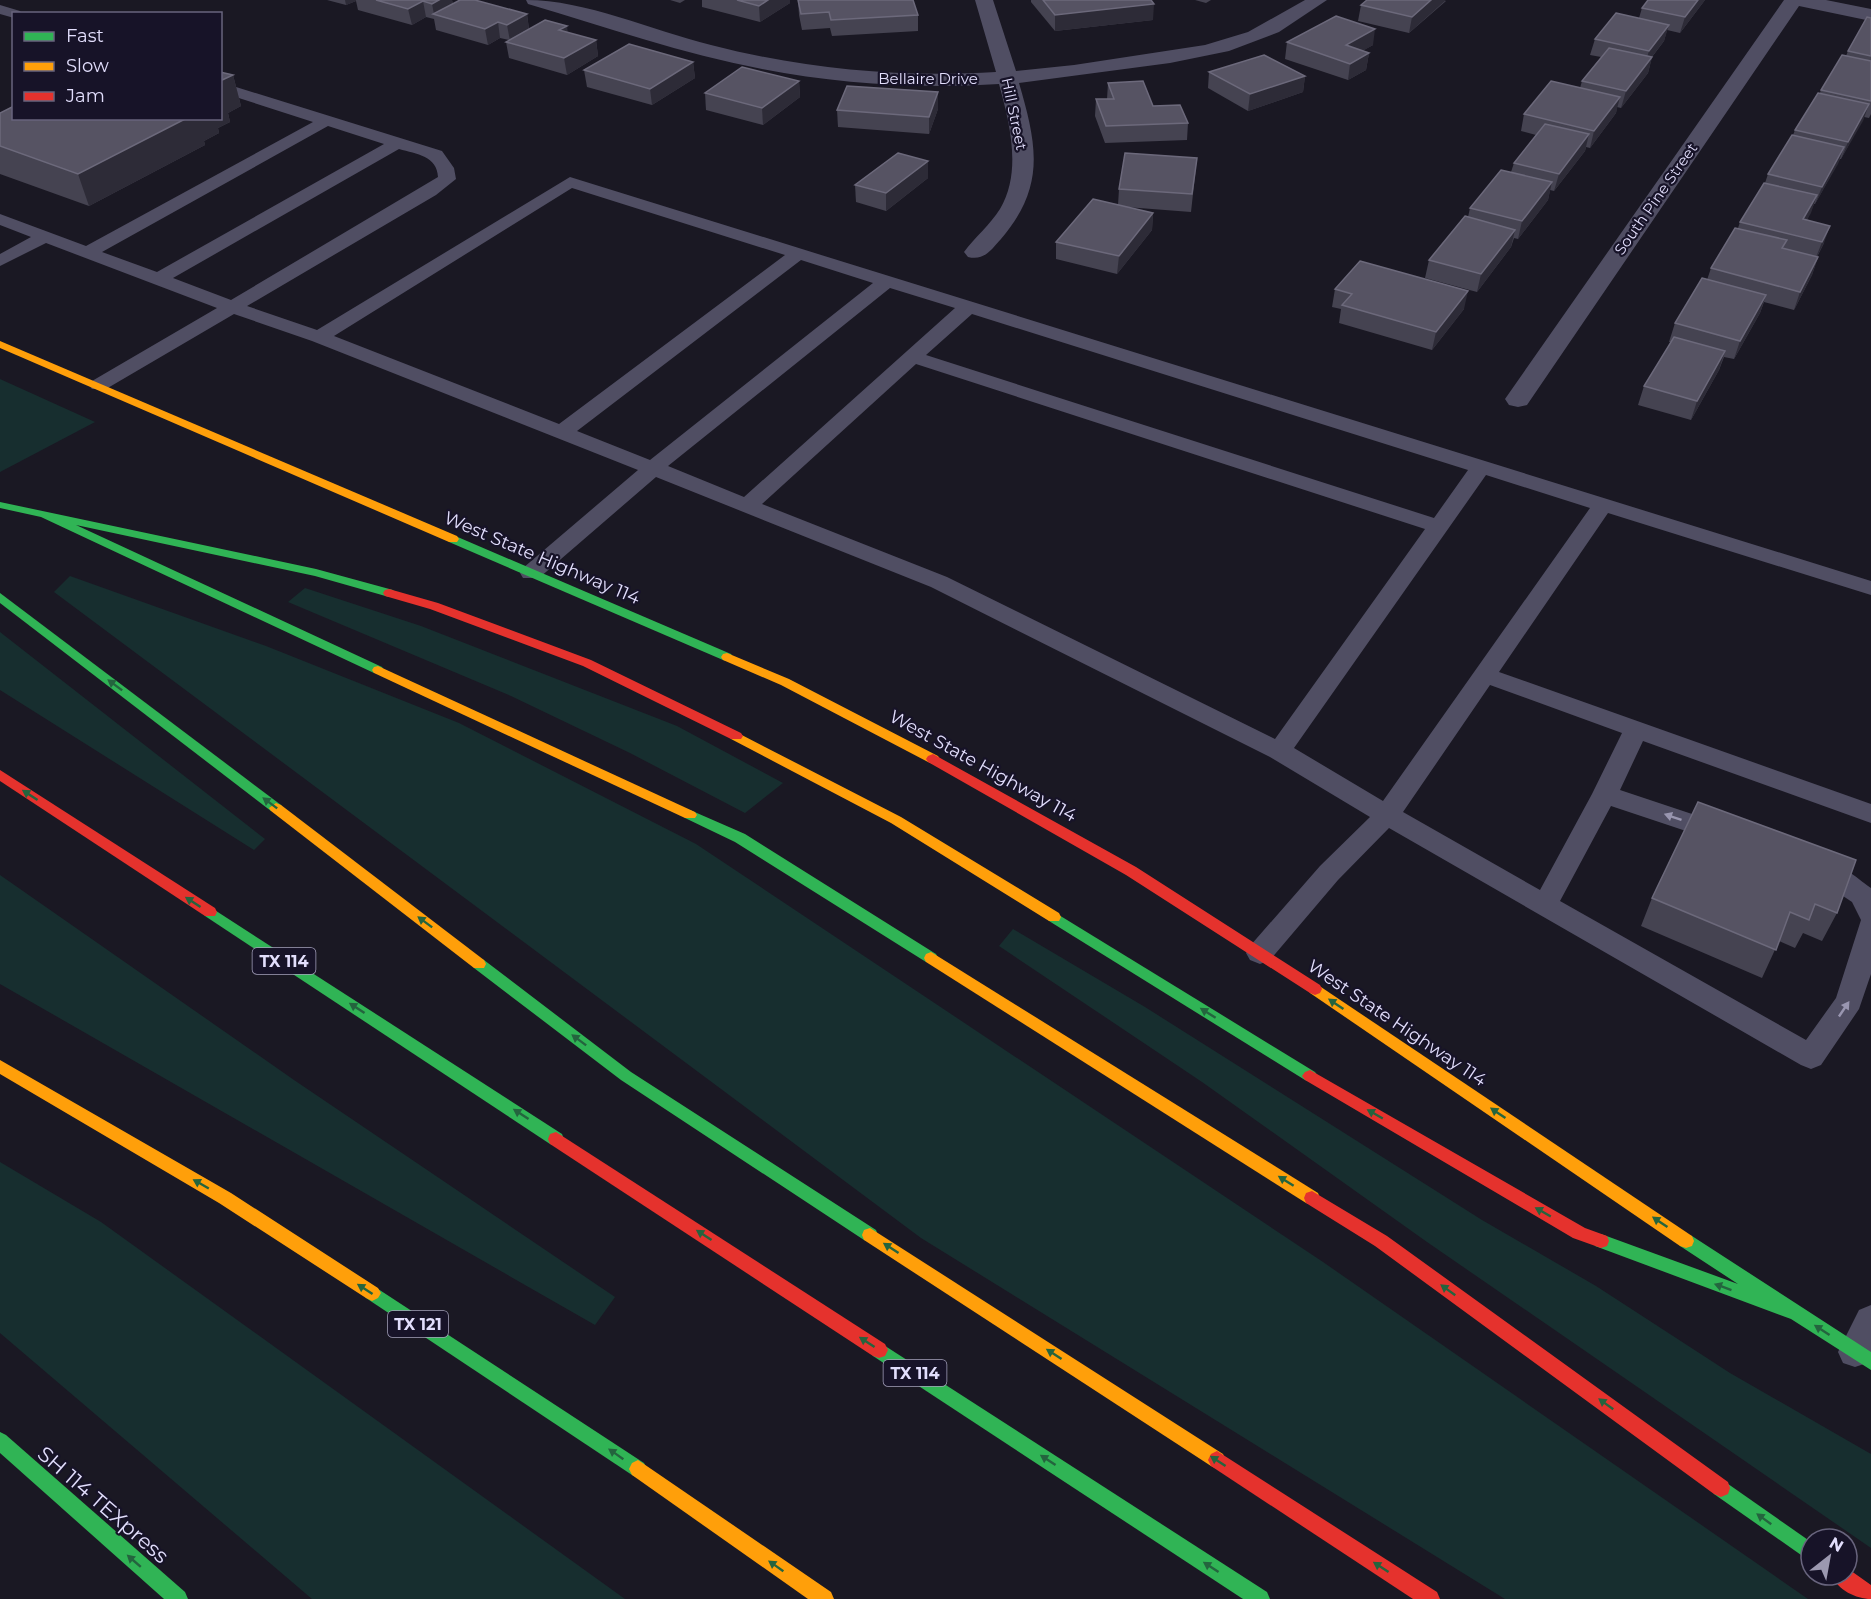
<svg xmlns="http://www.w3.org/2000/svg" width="1871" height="1599" font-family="Montserrat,sans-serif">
	<rect width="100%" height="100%" fill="#1a1823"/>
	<!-- green -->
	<g fill="#172e2f">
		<polygon points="0,379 95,422 0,472"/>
		<polygon points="70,576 266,646 459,723 696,844 1323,1262 1808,1599 1505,1599 921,1238 54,592"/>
		<polygon points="305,588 421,626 677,726 783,783 745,813 630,753 511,696 288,602"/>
		<polygon points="0,632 265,839 254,850 0,690"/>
		<polygon points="0,875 294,1080 615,1297 595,1325 0,984"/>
		<polygon points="1013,929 1145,1007 1482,1220 1596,1286 1730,1373 1871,1454 1871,1548 1427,1242 1202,1082 999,946"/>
		<polygon points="0,1162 101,1222 625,1599 312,1599 0,1333"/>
	</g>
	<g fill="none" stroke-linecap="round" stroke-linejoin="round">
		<!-- lane -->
		<g fill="#504e63" fill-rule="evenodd">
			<polygon points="0,5 20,11 22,14 14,14 14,18 0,14"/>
			<path d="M220,82L442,151L454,168L456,179L436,195L247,306L317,330L570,177L1871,581V595L1608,513L1499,672L1871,804V823L1643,741L1620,790L1728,826L1732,833L1728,840L1719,842L1611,806L1560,901L1806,1040L1836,998L1861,920L1852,902L1810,874L1806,867L1810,860C1831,854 1854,876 1871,888V974L1859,1009L1821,1065L1811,1069L1801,1065L1389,828L1338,880L1270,960L1260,964L1250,960L1246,953L1250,946L1320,866L1370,817L1270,757L931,587L656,477L539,578H523L520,573L523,568L638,470L312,341L234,314L106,389H92L89,385L92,381L217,308L46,243L0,266V254L31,237L0,225V214L86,246L313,122L220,92ZM328,126L384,144L157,272L102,252ZM399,149C417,154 437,156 438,177L231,300L173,278ZM572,188L785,255L559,424L334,336ZM801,260L873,283L650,460L577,431ZM890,288L955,308L744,497L668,466ZM972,314L1468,470L1434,518L926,355ZM916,364L1425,529L1275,739L947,577L762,504ZM1486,475L1590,508L1383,801L1294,748ZM1490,685L1622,733L1592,794L1540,890L1403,812Z"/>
			<polygon points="1871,1305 1871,1354 1867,1363 1855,1367 1843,1363 1838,1352 1859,1310"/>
		</g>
		<!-- street -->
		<g fill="#504e63" fill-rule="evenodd">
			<path d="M526,0C586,0 651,30 711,45C804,69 901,78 996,72L975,0H993L1016,71L1074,65L1205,45L1248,32L1305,0H1327L1279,32L1229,51L1170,63L1019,83C1037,145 1046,186 1001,239C991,250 984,261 968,257L964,252C975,237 990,225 1000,209C1022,172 1010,124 999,84C920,89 840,84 762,69C683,54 606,27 528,4Z"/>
			<polygon points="1784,0 1826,0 1871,9 1871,21 1799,6 1527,405 1518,407 1509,405 1505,399"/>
		</g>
		<!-- fast -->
		<g fill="#30b455" fill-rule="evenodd">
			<polygon points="0,502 316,569 393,590 395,593 393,596 389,597 315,576 76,525 382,667 384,670 382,673 374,673 41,517 0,508"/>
			<polygon points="453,535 731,654 733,657 727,661 723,660 449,542 447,539 449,536"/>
			<polygon points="0,593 281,805 283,808 281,811 271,811 0,603"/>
			<polygon points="690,810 745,834 936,954 938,958 936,962 926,962 735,842 685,818 683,815 685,812"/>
			<polygon points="210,907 562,1134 564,1139 562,1144 556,1146 550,1144 205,916 203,912 205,908"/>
			<polygon points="1054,912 1315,1072 1318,1076 1315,1080 1310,1082 1305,1080 1049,921 1047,917 1049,913"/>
			<polygon points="479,958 484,960 631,1072 876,1230 878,1235 876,1240 870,1242 864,1240 621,1080 474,968 472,964 474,960"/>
			<polygon points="1601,1234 1738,1284 1680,1246 1678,1241 1680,1236 1686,1234 1692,1236 1871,1352 1871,1370 1791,1319 1595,1246 1593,1241 1595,1236"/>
			<polygon points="372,1285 644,1463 647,1469 644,1475 638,1478 632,1475 366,1298 363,1293 366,1288"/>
			<polygon points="879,1342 1267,1592 1270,1599 1243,1599 873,1356 870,1350 873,1344"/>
			<polygon points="0,1432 6,1435 185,1592 188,1599 164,1599 0,1453"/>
			<polygon points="1721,1479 1811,1542 1811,1562 1714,1494 1712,1488 1714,1482"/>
		</g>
		<!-- slow -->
		<g fill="#ff9f0a" fill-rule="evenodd">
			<polygon points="0,341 457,536 459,539 457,542 449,542 0,348"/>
			<polygon points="727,653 789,679 938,756 940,759 933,764 928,762 781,685 723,660 721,657 723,654"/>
			<polygon points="378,666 695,812 697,815 695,818 685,818 374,673 372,670 374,667"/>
			<polygon points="736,732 901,817 1059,913 1061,917 1059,921 1049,921 891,823 731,739 729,736"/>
			<polygon points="276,803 281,805 484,960 486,964 484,968 474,968 271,811 269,808"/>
			<polygon points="931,952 1318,1193 1320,1198 1318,1203 1312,1205 1306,1203 926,962 924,958 926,954"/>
			<polygon points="1315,983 1692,1236 1694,1241 1692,1246 1686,1248 1680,1246 1310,993 1308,989 1310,985"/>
			<polygon points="0,1060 231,1193 378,1288 381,1293 378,1298 372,1301 366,1298 219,1203 0,1074"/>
			<polygon points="870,1228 1223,1454 1226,1460 1223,1466 1217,1469 1211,1466 864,1240 862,1235 864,1230"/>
			<polygon points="638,1460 831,1592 834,1599 808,1599 632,1475 629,1469 632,1463"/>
		</g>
		<!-- jam -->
		<g fill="#e5322d" fill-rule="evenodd">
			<polygon points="389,589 438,603 591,660 741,733 743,736 741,739 731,739 583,666 430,609 385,596 383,593 385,590"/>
			<polygon points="933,754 1136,867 1320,985 1322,989 1320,993 1315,995 1310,993 1126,875 928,762 926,759 928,756"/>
			<polygon points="0,770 215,908 217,912 215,916 205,916 0,781"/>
			<polygon points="1310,1070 1585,1228 1607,1236 1609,1241 1607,1246 1601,1248 1573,1238 1305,1080 1302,1076 1305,1072"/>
			<polygon points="556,1132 885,1344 888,1350 885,1356 879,1358 873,1356 550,1144 548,1139 550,1134"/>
			<polygon points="1312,1191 1387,1236 1728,1482 1730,1488 1728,1494 1721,1497 1714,1494 1375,1246 1306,1203 1304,1198 1306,1193"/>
			<polygon points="1217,1451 1437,1592 1440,1599 1413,1599 1211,1466 1208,1460 1211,1454"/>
			<path d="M1847,1568L1871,1585V1599C1856,1599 1838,1590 1831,1575H1847Z"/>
		</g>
	</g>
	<!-- wall -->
	<g fill="#454351">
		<polygon points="327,0 452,0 453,4 527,14 529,29 568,33 596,40 598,56 567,75 509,58 506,42 509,40 500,38 488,45 436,30 434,19 426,17 412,25 358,10 356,1 346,5"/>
		<polygon points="670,0 685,0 680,3"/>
		<polygon points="702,0 790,0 790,3 760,22 702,7"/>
		<polygon points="798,0 918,15 918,31 832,36 830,28 802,30 799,15"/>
		<polygon points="1031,0 1151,0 1153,20 1055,31 1031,2"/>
		<polygon points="1195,0 1211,0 1206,3"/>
		<polygon points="1705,0 1680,33 1667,30 1664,41 1652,57 1648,73 1621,108 1617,107 1616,113 1590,148 1586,147 1585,151 1554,191 1550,190 1548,200 1518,239 1514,238 1511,247 1477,292 1425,278 1429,260 1468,217 1470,208 1511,172 1514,163 1536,135 1521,131 1524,114 1580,88 1582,81 1601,57 1590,55 1595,39 1639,18 1642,8"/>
		<polygon points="1446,1 1409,33 1358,21 1361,5"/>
		<polygon points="1871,18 1871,114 1869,118 1864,117 1841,159 1840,159 1815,204 1814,204 1807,220 1824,243 1817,257 1818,257 1812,275 1794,310 1764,302 1760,313 1734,359 1724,357 1719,370 1691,420 1638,405 1644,386 1671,342 1669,342 1675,323 1707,280 1711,268 1738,228 1740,222 1765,183 1768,174 1793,135 1795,130 1820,93 1821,90 1846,56 1848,51"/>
		<polygon points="1287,42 1373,45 1362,51 1369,53 1366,70 1348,80 1285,59"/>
		<polygon points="693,62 695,78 652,105 587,87 584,70"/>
		<polygon points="1209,72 1305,76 1303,92 1248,111 1208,88"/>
		<polygon points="233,75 241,106 228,113 230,122 218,128 219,133 204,141 205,145 89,206 0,174 0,113"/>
		<polygon points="799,81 800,97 763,125 706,110 705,93"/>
		<polygon points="1108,83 1153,106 1188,123 1187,140 1105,143 1095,116 1096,99 1107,99"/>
		<polygon points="938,92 938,109 929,134 838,127 837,110"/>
		<polygon points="1197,158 1191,212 1126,207 1153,213 1152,230 1117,274 1056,259 1056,242 1118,205 1119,189"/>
		<polygon points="928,161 928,178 886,211 856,202 855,185"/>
		<polygon points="1335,289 1464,309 1432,350 1339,323 1341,309 1332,307"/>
		<polygon points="1856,860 1837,913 1822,941 1803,933 1795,948 1779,941 1762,978 1641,926 1652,898"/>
	</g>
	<!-- shaded-wall -->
	<g fill="#2d2b37">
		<polygon points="345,0 356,0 356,1 346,5"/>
		<polygon points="439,0 452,0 454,10 434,14 432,4"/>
		<polygon points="768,0 790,0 790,3 760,22 759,6"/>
		<polygon points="1431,0 1446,0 1409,33 1412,17"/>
		<polygon points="1698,0 1705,0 1680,33 1685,17"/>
		<polygon points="423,1 426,17 412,25 408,9"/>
		<polygon points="1154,4 1153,20 1055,31 1055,15"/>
		<polygon points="527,14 529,30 510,41 507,25"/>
		<polygon points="498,22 500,38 488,45 485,29"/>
		<polygon points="1669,25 1664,41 1644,67 1649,51"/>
		<polygon points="567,26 569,42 559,30"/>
		<polygon points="1375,29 1373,45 1343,62 1346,45"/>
		<polygon points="596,40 598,56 567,75 564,58"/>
		<polygon points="1369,53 1366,70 1348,80 1350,64"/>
		<polygon points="1652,57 1648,73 1621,108 1626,91"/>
		<polygon points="693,62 695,78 652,105 650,89"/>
		<polygon points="233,75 241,106 228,113 230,122 218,128 219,133 204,141 205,145 89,206 78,174 187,118 220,118 220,81"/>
		<polygon points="1305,76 1303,92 1248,111 1250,94"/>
		<polygon points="799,81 800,97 763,125 762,108"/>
		<polygon points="938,92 938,109 929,134 929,117"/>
		<polygon points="1620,97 1616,113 1590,148 1594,131"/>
		<polygon points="1869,104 1863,121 1841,159 1848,142"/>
		<polygon points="1589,134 1585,151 1554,191 1559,174"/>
		<polygon points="1844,147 1838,164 1815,204 1822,187"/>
		<polygon points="928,161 928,178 886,211 886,193"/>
		<polygon points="1552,182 1548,200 1518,239 1522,221"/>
		<polygon points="1817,195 1811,213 1797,237 1803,219"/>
		<polygon points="1153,213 1152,230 1117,274 1119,256"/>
		<polygon points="1830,226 1824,243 1815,260 1822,242"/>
		<polygon points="1515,230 1511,247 1477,292 1481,274"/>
		<polygon points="1818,257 1812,275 1794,310 1800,292"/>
		<polygon points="1468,291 1464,309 1432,350 1436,332"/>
		<polygon points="1766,295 1760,313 1734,359 1740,341"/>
		<polygon points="1725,351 1719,370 1691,420 1697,401"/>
	</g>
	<!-- building -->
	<g fill="#565363" stroke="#6c697b" stroke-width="1.5">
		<polygon points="376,0 439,0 432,4 423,1 408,9"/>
		<polygon points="460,0 475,0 527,14 507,25 498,22 485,29 433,14"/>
		<polygon points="737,0 768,0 759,6"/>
		<polygon points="798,0 913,0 918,15 831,20 829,12 801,14"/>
		<polygon points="1043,0 1151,0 1154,4 1055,15"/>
		<polygon points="1367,0 1431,0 1412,17 1361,5"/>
		<polygon points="1648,0 1698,0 1685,17 1642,8"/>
		<polygon points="1616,13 1669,25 1649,51 1595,39"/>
		<polygon points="1336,16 1375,29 1346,45 1369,53 1350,64 1287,42"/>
		<polygon points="1867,17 1871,18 1871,56 1848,51"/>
		<polygon points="545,20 567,26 559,30 596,40 564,58 506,42"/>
		<polygon points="629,44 693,62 650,89 584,70"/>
		<polygon points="1609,48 1652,57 1626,91 1582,81"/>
		<polygon points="1264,55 1305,76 1250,94 1209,72"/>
		<polygon points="1842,55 1871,61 1871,101 1821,90"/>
		<polygon points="742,67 799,81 762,108 705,93"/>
		<polygon points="220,72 233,75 220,81"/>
		<polygon points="1143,81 1153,106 1180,105 1188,123 1106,126 1096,99 1114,99 1108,83"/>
		<polygon points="1551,81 1620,97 1594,131 1524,114"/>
		<polygon points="847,86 938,92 929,117 837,110"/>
		<polygon points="1818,93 1869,104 1848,142 1795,130"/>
		<polygon points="14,106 14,118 187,118 78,174 0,146 0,113"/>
		<polygon points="1545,124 1589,134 1559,174 1514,163"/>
		<polygon points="1792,135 1844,147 1822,187 1768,174"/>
		<polygon points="898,153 928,161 886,193 855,185"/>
		<polygon points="1125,153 1197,158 1192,194 1119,189"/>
		<polygon points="1501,170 1552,182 1522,221 1470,208"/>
		<polygon points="1764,183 1817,195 1803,219 1830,226 1822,242 1740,222"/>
		<polygon points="1093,199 1153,213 1119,256 1056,242"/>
		<polygon points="1465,216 1515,230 1481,274 1429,260"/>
		<polygon points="1735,228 1787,240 1782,248 1818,257 1800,292 1711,268"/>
		<polygon points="1360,261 1468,291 1436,332 1342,305 1352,294 1335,289"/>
		<polygon points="1702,278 1766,295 1740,341 1675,323"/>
		<polygon points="1674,337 1725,351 1697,401 1644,386"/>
		<polygon points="1698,802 1856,860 1837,913 1815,904 1809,920 1790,912 1776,950 1652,898"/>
	</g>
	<!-- one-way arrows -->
	<defs><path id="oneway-solid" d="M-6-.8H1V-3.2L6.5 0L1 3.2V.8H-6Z" transform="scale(1.5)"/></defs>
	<g fill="#24643e">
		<use href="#oneway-solid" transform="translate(115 685) rotate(-143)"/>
		<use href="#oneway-solid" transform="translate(30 795) rotate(-147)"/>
		<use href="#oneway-solid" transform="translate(270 803) rotate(-143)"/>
		<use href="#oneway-solid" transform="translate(193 902) rotate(-147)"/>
		<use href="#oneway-solid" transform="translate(425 922) rotate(-143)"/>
		<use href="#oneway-solid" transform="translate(1336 1004) rotate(-146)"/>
		<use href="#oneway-solid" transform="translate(357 1008) rotate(-147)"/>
		<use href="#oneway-solid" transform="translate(1208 1013) rotate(-148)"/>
		<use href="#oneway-solid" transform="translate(579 1040) rotate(-143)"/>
		<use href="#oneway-solid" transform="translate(1498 1113) rotate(-146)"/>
		<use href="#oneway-solid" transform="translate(521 1114) rotate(-147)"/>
		<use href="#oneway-solid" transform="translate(1375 1114) rotate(-150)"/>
		<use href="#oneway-solid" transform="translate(1286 1181) rotate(-148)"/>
		<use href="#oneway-solid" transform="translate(201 1184) rotate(-150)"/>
		<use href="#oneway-solid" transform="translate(1543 1212) rotate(-150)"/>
		<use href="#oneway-solid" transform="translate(1660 1222) rotate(-146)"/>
		<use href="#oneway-solid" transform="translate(704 1235) rotate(-147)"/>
		<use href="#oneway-solid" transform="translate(891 1248) rotate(-147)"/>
		<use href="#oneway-solid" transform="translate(1723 1287) rotate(-160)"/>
		<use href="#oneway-solid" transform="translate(365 1289) rotate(-147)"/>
		<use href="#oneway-solid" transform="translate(1448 1290) rotate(-144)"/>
		<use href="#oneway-solid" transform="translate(1822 1330) rotate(-147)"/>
		<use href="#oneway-solid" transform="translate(867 1342) rotate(-147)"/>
		<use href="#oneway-solid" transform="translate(1054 1354) rotate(-147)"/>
		<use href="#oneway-solid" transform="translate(1606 1404) rotate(-144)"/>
		<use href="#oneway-solid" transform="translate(616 1454) rotate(-145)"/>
		<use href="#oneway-solid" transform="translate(1048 1460) rotate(-147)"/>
		<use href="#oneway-solid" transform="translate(1218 1461) rotate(-147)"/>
		<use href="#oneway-solid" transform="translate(1764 1519) rotate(-144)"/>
		<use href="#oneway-solid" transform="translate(134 1561) rotate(-139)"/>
		<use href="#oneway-solid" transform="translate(776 1566) rotate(-145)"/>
		<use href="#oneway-solid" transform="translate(1211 1567) rotate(-147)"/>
		<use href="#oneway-solid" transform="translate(1381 1567) rotate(-147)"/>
	</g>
	<g fill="#9996b0">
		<use href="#oneway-solid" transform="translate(1673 817) rotate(-161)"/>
		<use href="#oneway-solid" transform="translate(1844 1009) rotate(-56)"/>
	</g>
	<g text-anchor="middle" stroke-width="4.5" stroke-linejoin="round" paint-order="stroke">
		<!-- far-street labels -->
		<g font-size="15" fill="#e2defc" stroke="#171328">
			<text x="928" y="84">Bellaire Drive</text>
			<text transform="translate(1014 114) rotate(78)" y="5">Hill Street</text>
			<text transform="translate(1656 199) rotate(-55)" y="5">South Pine Street</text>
		</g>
		<!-- shield labels -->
		<g fill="#171328" stroke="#a5a1bc" stroke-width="1.5">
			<rect x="252.5" y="948" width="63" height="26" rx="4.5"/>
			<rect x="388" y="1311" width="60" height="26" rx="4.5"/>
			<rect x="883.5" y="1360" width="63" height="26" rx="4.5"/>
		</g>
		<g font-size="16" font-weight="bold" fill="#e2defc">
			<text x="284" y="967">TX 114</text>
			<text x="418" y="1330">TX 121</text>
			<text x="915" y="1379">TX 114</text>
		</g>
		<!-- street labels -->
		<g font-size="18" fill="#e2defc" stroke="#171328">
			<text transform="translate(542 558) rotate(23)" y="6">West State Highway 114</text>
			<text transform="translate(983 766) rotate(29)" y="6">West State Highway 114</text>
			<text transform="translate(1397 1023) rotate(34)" y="6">West State Highway 114</text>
		</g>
		<!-- near-street labels -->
		<g font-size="21" fill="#e2defc" stroke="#171328">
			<text transform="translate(103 1505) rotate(41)" y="7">SH 114 TEXpress</text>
		</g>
	</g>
	<!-- legend -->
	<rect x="12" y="12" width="210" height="108" fill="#171328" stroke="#68647d" stroke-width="1.5"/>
	<rect x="24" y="32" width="30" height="9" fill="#30b455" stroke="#68647d" stroke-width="1.5"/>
	<text x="66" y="42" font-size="18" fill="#e2defc">Fast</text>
	<rect x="24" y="62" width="30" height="9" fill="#ff9f0a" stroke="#68647d" stroke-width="1.5"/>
	<text x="66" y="72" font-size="18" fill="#e2defc">Slow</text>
	<rect x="24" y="92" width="30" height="9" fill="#e5322d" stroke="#68647d" stroke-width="1.5"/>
	<text x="66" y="102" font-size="18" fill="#e2defc">Jam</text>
	<!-- north arrow -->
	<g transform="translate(1829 1557) rotate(31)"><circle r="28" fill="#171328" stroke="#68647d" stroke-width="1.5"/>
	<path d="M0-4.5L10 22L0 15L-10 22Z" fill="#9c99b0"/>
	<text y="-9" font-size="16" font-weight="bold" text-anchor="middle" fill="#e2defc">N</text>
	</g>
</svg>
